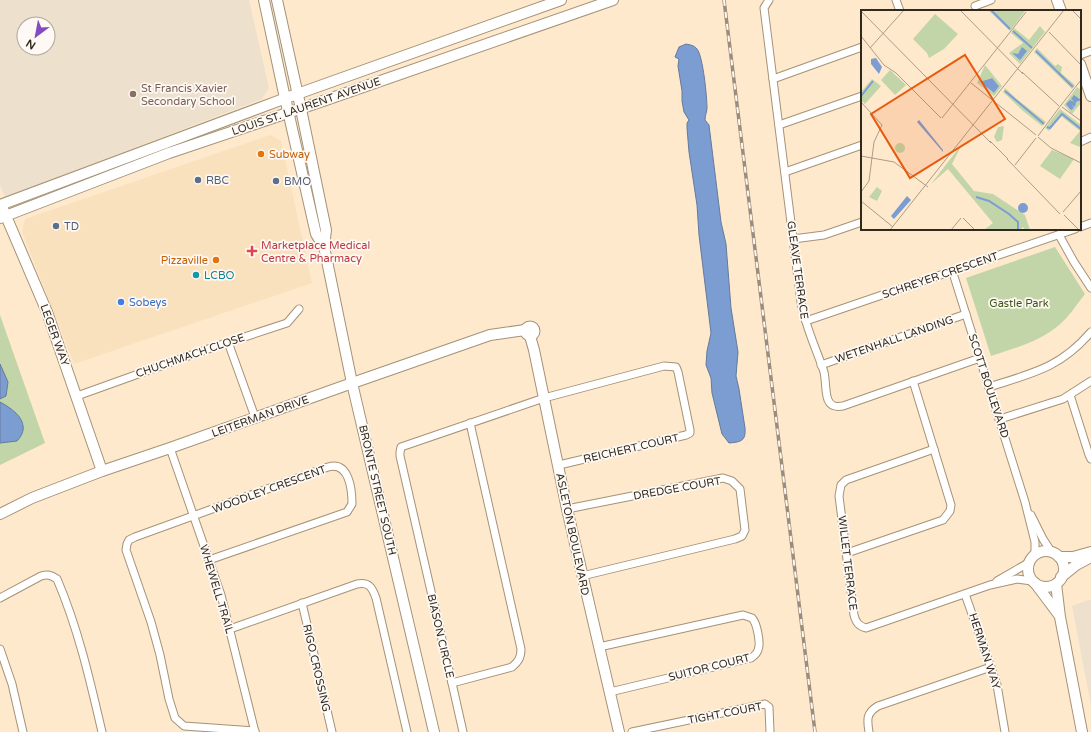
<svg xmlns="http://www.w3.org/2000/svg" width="1091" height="732" font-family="'Varela Round',sans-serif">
	<rect width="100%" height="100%" fill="#fee9cd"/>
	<!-- built -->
	<polygon fill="#fae1bd" points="270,135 281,141 312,283 74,364 22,232 25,219"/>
	<!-- education -->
	<g fill="#ede1cd" fill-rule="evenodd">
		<path d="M0,0H249L269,88L262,99L5,197L0,185ZM24,24H48V48H24Z"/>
		<polygon points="1091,599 1091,706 1072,606"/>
	</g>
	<!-- green -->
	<g fill="#c1d5a9">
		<path d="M1055,247L1085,294C1077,304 1069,317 1059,325C1039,342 1015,348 991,356L966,278Z"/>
		<path d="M0,315L45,443L0,465V443L17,441L24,425C18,414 11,408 0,402V399L6,396L8,382L0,364Z"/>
	</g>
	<!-- water -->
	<g fill="#7b9dd1" stroke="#647a9b">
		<path d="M686,44C690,45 694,45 697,49C703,56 707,97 707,108C707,112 705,115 705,120L709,125L721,222L726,244L731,308L738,352L736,376L739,389L745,428C746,441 741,442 729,443L722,434L712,393L711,378L706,365L707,351L711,333L699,235L697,205L689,152L687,128V123L689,120L684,112L682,101V91L678,66L679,59L675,57L679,47Z"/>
		<polygon points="0,364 8,382 6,396 0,399"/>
		<path d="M0,402C15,410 33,424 17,441L0,443Z"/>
	</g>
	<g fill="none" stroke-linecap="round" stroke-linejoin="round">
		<!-- street casing -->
		<g stroke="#a59277" stroke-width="9">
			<g id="street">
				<path d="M769,0L764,8L801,302C805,326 816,348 824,372C826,381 825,392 828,400C831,407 837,407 843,406L980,358"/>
				<polyline points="896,0 900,11"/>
				<polyline points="975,6 991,0"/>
				<polyline points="1080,55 1091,51"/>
				<polyline points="773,79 862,47"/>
				<polyline points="779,125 862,96"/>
				<polyline points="1080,142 1091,137"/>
				<polyline points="785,172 862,145"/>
				<polyline points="1080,227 1091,223"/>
				<polyline points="1059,235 1074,262 1091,288"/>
				<polyline points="793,239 824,235 862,222"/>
				<polyline points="952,270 1025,502 1035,542 1035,555"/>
				<polyline points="806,321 1075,229"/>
				<polyline points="228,342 255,417"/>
				<polyline points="821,365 966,314"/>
				<path d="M989,387C1033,373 1060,368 1091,332"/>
				<polyline points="1070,395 1089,455 1091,459"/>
				<polyline points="77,396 208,349 287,323 299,309"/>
				<polyline points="1000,419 1063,399 1091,381"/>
				<path d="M470,423L521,649C521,658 518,662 512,667L452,683L400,456V452L401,447L544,398L664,366L676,367L678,372L690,430V433L686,435L559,465"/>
				<polyline points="170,448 221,595 255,732"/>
				<path d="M934,449L846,480L841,485L839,496L854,615C856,623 859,626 866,628L990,585L1017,579L1032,581"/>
				<polyline points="567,509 723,478 732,481 740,489 745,530 742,536 735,539 582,576"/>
				<polyline points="1031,515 1043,539 1052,553"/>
				<polyline points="847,553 943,520 950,511 951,505 913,381"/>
				<path d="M209,560L347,512L352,504C352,489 349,461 328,467L135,537L129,540L127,544L126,550L151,622L160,655L169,699L175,718L184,726L255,731"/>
				<polyline points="997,581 1030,562"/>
				<polyline points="965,594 997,685 1005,732"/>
				<path d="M0,598L41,576C48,574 51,575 57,579C78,628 90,680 102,732"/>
				<polyline points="302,603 332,732"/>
				<path d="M230,629L357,584C369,582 372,587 376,598L407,732"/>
				<path d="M599,647L743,615L752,618C757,623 761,644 758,650C757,654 754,656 751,658L610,692"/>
				<polyline points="0,649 12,684 23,732"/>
				<polyline points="452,683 463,732"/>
				<polyline points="632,732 765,704 769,707 770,732"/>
				<path d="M869,732C867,720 866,713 878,706L991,667"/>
			</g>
		</g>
		<!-- secondary casing -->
		<g stroke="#a59277" stroke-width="12">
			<g id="secondary">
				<polyline points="264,0 283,89 316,234 324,247 326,256 352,383 434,732"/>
				<polyline points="277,0 301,109 326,230 324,247"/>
				<polyline points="1057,0 1061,11"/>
				<polyline points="1080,64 1091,96"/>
				<polyline points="0,205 286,98 561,0"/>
				<polyline points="3,209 47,312 102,471"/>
				<polyline points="0,218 169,153 323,101 613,0"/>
				<circle cx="530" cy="331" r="4.5"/>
				<polyline points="530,336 534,350 567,509 619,732"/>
				<polyline points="0,514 32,498 102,471 170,448 341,387 490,335 525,330"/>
				<circle cx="1046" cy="569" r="18"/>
				<polyline points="1059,557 1073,557 1091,552"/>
				<polyline points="1061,577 1076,565 1091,557"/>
				<polyline points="1035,583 1059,615"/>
				<polyline points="1056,584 1060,617 1082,732"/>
			</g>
		</g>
		<!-- street -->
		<use href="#street" stroke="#fff" stroke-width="7"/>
		<!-- secondary -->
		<use href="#secondary" stroke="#fff" stroke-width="10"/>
		<!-- rail casing -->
		<g stroke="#9c8d7a" stroke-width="3.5">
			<polyline id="rail" points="724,0 815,732"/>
		</g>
		<!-- rail -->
		<use href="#rail" stroke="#fef9f4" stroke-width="2" stroke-dasharray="6" stroke-linecap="butt"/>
	</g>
	<!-- markers -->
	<circle fill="#8d6e63" stroke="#fef9f4" stroke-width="1.5" cx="133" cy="94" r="4"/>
	<g fill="#e8710a" stroke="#fef9f4" stroke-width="1.5">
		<circle cx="261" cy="154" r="4"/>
		<circle cx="216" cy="260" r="4"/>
	</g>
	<g fill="#5c6f8a" stroke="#fef9f4" stroke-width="1.5">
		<circle cx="198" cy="180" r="4"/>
		<circle cx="276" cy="181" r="4"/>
		<circle cx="56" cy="226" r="4"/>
	</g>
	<path fill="#e0444e" stroke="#fef9f4" stroke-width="1.5" d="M250 245h4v4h4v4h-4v4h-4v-4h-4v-4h4z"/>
	<circle fill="#0f9aa8" stroke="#fef9f4" stroke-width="1.5" cx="196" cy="275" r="4"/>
	<circle fill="#3f7fe0" stroke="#fef9f4" stroke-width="1.5" cx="121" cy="302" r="4"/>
	<g text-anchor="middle" stroke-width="3.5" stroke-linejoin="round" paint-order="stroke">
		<!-- education labels -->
		<g font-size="11" fill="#785e54" stroke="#fef9f4" text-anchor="start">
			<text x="141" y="92">St Francis Xavier<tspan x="141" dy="13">Secondary School</tspan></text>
		</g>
		<!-- street labels -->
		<g font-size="11" fill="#30291e" stroke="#fef9f4">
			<text transform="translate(306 106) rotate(-19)" y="4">LOUIS ST. LAURENT AVENUE</text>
			<text transform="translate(798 270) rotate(82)" y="4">GLEAVE TERRACE</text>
			<text transform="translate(940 275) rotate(-19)" y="4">SCHREYER CRESCENT</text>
			<text transform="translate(55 335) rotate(70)" y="4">LEGER WAY</text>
			<text transform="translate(894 339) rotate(-19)" y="4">WETENHALL LANDING</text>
			<text transform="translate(190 355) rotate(-19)" y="4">CHUCHMACH CLOSE</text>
			<text transform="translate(989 386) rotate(72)" y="4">SCOTT BOULEVARD</text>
			<text transform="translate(260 416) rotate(-20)" y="4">LEITERMAN DRIVE</text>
			<text transform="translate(631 448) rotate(-13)" y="4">REICHERT COURT</text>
			<text transform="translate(677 488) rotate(-10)" y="4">DREDGE COURT</text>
			<text transform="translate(269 489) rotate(-20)" y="4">WOODLEY CRESCENT</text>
			<text transform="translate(378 490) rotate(77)" y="4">BRONTE STREET SOUTH</text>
			<text transform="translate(573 534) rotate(78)" y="4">ASLETON BOULEVARD</text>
			<text transform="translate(848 563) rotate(83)" y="4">WILLET TERRACE</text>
			<text transform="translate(217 589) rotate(73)" y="4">WHEWELL TRAIL</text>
			<text transform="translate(441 636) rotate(77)" y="4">BIASON CIRCLE</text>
			<text transform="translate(985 651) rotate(72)" y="4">HERMAN WAY</text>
			<text transform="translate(709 667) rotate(-14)" y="4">SUITOR COURT</text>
			<text transform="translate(317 668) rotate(77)" y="4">RIGO CROSSING</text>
			<text transform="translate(725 713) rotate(-11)" y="4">TIGHT COURT</text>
		</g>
		<!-- food labels -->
		<g font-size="11" fill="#c56008" stroke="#fef9f4" text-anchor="start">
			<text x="269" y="158">Subway</text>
			<text x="208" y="264" text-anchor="end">Pizzaville</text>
		</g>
		<!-- service labels -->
		<g font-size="11" fill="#4e5e75" stroke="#fef9f4" text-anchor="start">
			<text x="206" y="184">RBC</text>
			<text x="284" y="185">BMO</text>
			<text x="64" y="230">TD</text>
		</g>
		<!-- health labels -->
		<g font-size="11" fill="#be3a42" stroke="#fef9f4" text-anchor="start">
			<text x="261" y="249">Marketplace Medical<tspan x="261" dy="13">Centre &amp; Pharmacy</tspan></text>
		</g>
		<!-- culture labels -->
		<g font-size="11" fill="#0d838f" stroke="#fef9f4" text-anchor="start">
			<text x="204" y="279">LCBO</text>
		</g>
		<!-- shop labels -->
		<g font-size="11" fill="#366cbe" stroke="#fef9f4" text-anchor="start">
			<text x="129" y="306">Sobeys</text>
		</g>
		<!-- park labels -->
		<g font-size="11" fill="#3e5516" stroke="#fef9f4">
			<text x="1019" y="307">Gastle Park</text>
		</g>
	</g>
	<!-- overview -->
	<g transform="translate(861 10)">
		<rect width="220" height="220" fill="#fee9cd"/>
		<path d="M127,0H165L149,21ZM74,4L97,24L83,39L68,48L66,43L52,29ZM179,16L184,22L159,54L148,43L162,33L150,23L153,18L168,30ZM176,38L194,56L197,54L201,57L200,63L214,75L211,79L173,42ZM124,55L141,76L133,86L116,73ZM130,68L138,75L133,83L119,73ZM29,60L45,75L34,85L20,70ZM11,69L20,76L4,94L0,90V82ZM216,77L220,80V93L211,104L203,95ZM144,78L157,90L185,112L181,116L162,101L142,82ZM199,99L220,115V142L219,137L209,133L219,121L200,106L188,121L184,118ZM143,116L141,130L136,132L133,127L137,117ZM34 138a5 5 0 1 1 10 0a5 5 0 1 1-10 0ZM101,134L91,154L113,181L132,184L164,205L169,220H164L162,217L159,220H123L132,213L87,159L70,174ZM191,140L213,149L199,169L179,156ZM16,177L21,181L16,191L8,187Z" fill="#c1d5a9" fill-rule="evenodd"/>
		<path d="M161,37L166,41L159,50L151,43L157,44ZM15,48L21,57L18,64L10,54V49ZM131,68L138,76L133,83L119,72ZM213,85L220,90L215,92L214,97L211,95L213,98L210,100L205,94L209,90L214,92L210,89ZM58,110L82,140V142L56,112ZM46,186L50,190L33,209L30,206ZM157 198a5 5 0 1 1 10 0a5 5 0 1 1-10 0Z" fill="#7b9dd1"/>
		<path fill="none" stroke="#7b9dd1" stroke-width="2" d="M130,0L149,19M152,21L171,38M175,41L212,77M144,81L183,114M0,86L12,71M186,117L189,118L201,104L220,119M115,187L128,191L148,204L157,212V220"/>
		<path fill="none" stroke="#ac9c87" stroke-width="1" d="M99,0L162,64M211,0L220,9M0,1L130,133M188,22L220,55M0,26L23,55L35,63L80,108M9,38L43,0M161,62L198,96M110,73L175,125M0,92L21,115M201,97L220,111M197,99L220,70M81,108L165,2M177,126L197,99M177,127L190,138L220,153M129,131L147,149M0,146L33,152L67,177M146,149L199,204M154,155L175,128M0,182L8,171L13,132L21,115M0,191L32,217M202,202L220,181M203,205L218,220M102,208L114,220M29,220L203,0M90,220L100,208"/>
		<path fill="#e8590c" fill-opacity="0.15" stroke="#e8590c" stroke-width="2" d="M104,45L144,109L49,168L10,104Z"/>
		<rect width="220" height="220" fill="none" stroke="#30291e" stroke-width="2"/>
	</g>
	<!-- north arrow -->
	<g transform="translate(36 36) rotate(212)"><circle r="19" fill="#fef9f4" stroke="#aca69e"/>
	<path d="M0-3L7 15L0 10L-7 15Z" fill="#824bc2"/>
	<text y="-6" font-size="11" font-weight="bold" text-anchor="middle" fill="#30291e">N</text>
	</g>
</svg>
